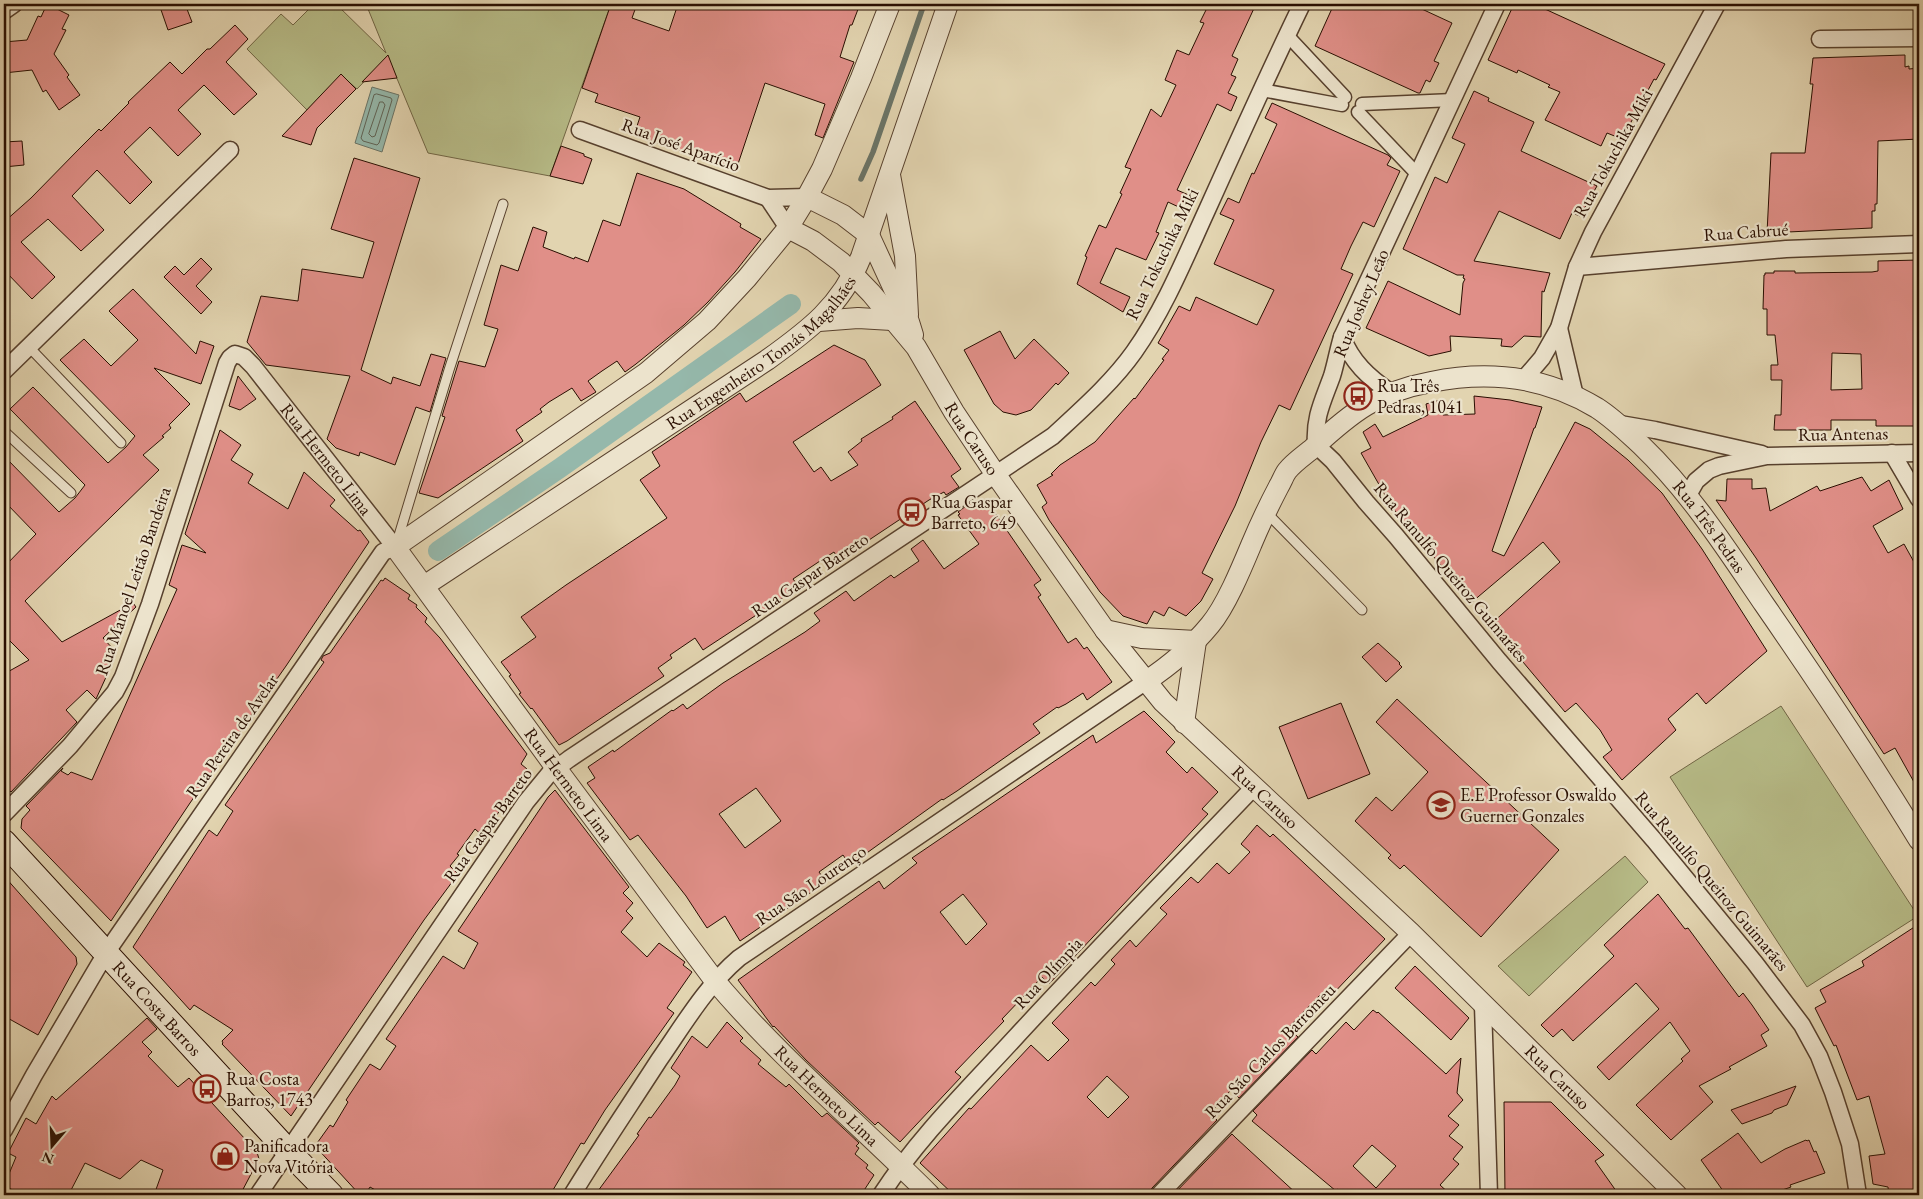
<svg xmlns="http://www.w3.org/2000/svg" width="1923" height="1199" font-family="'EB Garamond',serif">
	<rect width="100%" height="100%" fill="#e2d4b0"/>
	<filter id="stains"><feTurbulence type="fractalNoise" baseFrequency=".004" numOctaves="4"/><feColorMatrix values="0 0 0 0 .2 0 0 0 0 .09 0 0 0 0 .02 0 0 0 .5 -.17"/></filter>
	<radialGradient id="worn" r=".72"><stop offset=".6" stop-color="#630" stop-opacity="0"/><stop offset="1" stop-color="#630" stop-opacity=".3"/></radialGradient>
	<!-- green -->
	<g fill="#b7bc88" stroke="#706544">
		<polygon points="314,4 336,4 386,53 366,4 611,4 550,176 428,153 388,57 357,89 341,75 307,110 247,49 281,14 293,25"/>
		<polygon points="1781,706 1918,916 1807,987 1670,777"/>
		<polygon points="1625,856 1648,882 1529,996 1498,966"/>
	</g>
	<!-- water -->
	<polygon fill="#95b8ab" stroke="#6a7467" points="372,87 399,95 382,152 355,143"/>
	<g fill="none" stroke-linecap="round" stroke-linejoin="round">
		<!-- shore -->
		<g stroke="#5f6356" stroke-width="1">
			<polygon points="377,94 391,98 392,100 379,143 377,145 363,141 361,138 374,95"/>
			<polygon points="380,102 383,102 385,105 375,136 372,137 369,134"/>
		</g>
		<!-- stream -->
		<polyline stroke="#6a7467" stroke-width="5.5" points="861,179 873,152 924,4"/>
		<!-- canal -->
		<polyline stroke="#95b8ab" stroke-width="20" points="438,551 560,468 791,304"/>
	</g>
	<!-- building -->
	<g fill="#e08f88" stroke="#290e01" fill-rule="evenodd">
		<polygon points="47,4 69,15 62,29 66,30 54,54 69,75 67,77 80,95 59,110 46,90 43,92 32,70 4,73 4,42 27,40 38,16 41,17"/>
		<polygon points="159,4 185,4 192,22 168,30"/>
		<polygon points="611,4 637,4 632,18 669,31 678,4 860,4 852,25 850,25 840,57 854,62 823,138 815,135 825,104 765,83 736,170 634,135 640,117 595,102 598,94 582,88"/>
		<polygon points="1209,4 1256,4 1232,56 1238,59 1231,75 1236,77 1228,93 1237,97 1231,111 1217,104 1177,190 1191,196 1185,210 1168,202 1156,232 1159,233 1146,260 1116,248 1100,283 1130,297 1123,312 1077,284 1087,257 1085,256 1099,225 1106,228 1122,194 1120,193 1131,169 1125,167 1151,109 1161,117 1176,85 1165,80 1177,50 1189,55 1204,23 1200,22"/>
		<polygon points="1334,4 1411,4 1452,23 1434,61 1439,63 1430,82 1426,80 1420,93 1418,93 1315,46"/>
		<polygon points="1514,4 1534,4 1665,64 1656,80 1654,79 1622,139 1607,133 1601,146 1545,120 1560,92 1548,87 1550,85 1518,70 1517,73 1488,60"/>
		<polygon points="235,25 248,39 226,62 257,94 234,115 204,85 178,110 201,134 178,156 150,127 124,152 152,182 130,204 97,170 72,196 104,230 81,251 48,219 21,242 55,277 32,299 4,270 4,222 31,198 79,149 99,129 101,131 129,103 128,102 170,62 182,74 207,49 210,49"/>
		<polygon points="388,55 397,78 362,82"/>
		<polygon points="1905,55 1905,67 1909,66 1909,69 1919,68 1919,139 1878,141 1877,204 1875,204 1875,211 1872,211 1872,228 1767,233 1771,153 1805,153 1813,84 1810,84 1813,58"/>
		<polygon points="341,74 356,89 317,128 311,145 282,136"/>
		<polygon points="1474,91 1489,98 1488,101 1534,122 1521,151 1597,186 1580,216 1572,213 1560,239 1499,211 1474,261 1550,273 1544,292 1542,291 1541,337 1524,336 1512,347 1501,346 1502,339 1450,336 1451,351 1429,356 1366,328 1388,281 1460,315 1463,283 1465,279 1463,278 1464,275 1457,275 1403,249 1435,177 1447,183 1465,144 1452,138"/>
		<polygon points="1272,103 1388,155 1391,158 1387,165 1400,171 1374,227 1363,222 1351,246 1341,269 1353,274 1290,410 1279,405 1261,442 1235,506 1202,573 1213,579 1201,601 1186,616 1169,607 1164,616 1154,611 1147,624 1123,616 1100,592 1049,520 1042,507 1047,503 1037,485 1053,475 1051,474 1060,465 1095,442 1134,398 1135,399 1164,360 1162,359 1169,350 1158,343 1179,306 1190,311 1196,297 1257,325 1274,290 1214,264 1234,220 1220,214 1228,198 1239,203 1252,173 1254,174 1277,124 1265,118"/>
		<polygon points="22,141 24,165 4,167 4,142"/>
		<polygon points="561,146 584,154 584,156 592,159 583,184 550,176"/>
		<polygon points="354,158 420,178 361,370 391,384 393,377 420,386 431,354 446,358 430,412 416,407 395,465 360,452 359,456 336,448 327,439 350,376 266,365 247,342 261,296 298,301 302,269 363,278 374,242 331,229"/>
		<polygon points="637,173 684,189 741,224 740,227 761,239 735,272 708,302 684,325 636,364 625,372 617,361 602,371 588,381 596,392 581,401 572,388 549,402 540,409 542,412 516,430 523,441 438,498 419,493 445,417 442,416 459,361 485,367 498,329 484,325 501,265 518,271 533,227 547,232 543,247 574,259 575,257 588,262 603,220 620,226"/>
		<polygon points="201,258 212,269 196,286 212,302 201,314 164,277 175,266 184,275"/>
		<path d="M1919,260V426H1876V420H1831V430H1774L1775,415H1781L1782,380H1771V365H1778L1775,335H1767V309H1763L1764,275H1765V273H1774V271H1795V273L1872,272L1878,271V261ZM1832,353L1861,354L1862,389L1831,390Z"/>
		<polygon points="133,289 196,354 200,341 214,346 201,384 154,368 190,404 169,425 171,428 162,436 164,437 143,455 159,470 25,601 62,642 133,603 136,607 103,638 115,651 110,664 103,671 107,675 96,699 87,690 66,710 77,722 11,792 4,786 4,705 9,701 4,695 4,674 29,660 4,635 4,567 36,534 4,501 4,456 59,512 75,498 85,485 10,409 33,387 108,463 126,447 135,436 60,360 84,339 111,366 138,340 109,311"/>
		<polygon points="1000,331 1015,359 1034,339 1069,373 1058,385 1056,383 1031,410 1016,415 1003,412 994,404 964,350"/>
		<polygon points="834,345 865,360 881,385 793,442 814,472 821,467 831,481 858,465 848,452 862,441 861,439 893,419 892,417 915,401 961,469 951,476 959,487 946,495 944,492 929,500 839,560 834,552 820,561 793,579 799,587 703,650 695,638 670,655 672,658 658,668 664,676 567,741 559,745 532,708 531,709 519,694 521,693 509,676 511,675 501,662 536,637 521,617 566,585 667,518 640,480 660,466 652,452 740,393 746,402"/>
		<polygon points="238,376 256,399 240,410 229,406"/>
		<polygon points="1474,396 1510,400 1542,407 1535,428 1534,428 1492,551 1504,556 1575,422 1590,429 1628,460 1662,493 1702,549 1767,651 1706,704 1697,693 1668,719 1676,730 1622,780 1603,757 1612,750 1600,730 1576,703 1565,712 1491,624 1560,562 1543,542 1472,602 1395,511 1387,494 1385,495 1361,453 1371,448 1363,432 1375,424 1383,437 1428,415 1426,404 1440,400 1443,415 1475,414"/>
		<polygon points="220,430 241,445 231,460 253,474 248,483 288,509 304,472 335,500 330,506 358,531 360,530 369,542 286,666 190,803 111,921 21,828 22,819 30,810 26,806 63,768 61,771 68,775 71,772 92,780 177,589 169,585 182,545 206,553 185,534"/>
		<polygon points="1862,477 1871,491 1889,480 1903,509 1873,526 1888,553 1904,544 1919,571 1919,791 1895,748 1884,754 1756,558 1716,500 1726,501 1727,479 1752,479 1752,489 1766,488 1770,511 1817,486 1820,491"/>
		<path d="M980,500H986L1041,580L1034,585L1041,595L1038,597L1068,643L1076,638L1084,649L1087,647L1112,682L1087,700L1083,693L1066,704L1058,708L1057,707L1033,724L1040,733L957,791L943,800L942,799L850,865L843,855L819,872L826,882L740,941L725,916L707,928L686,896L638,835L630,840L587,783L595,778L588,767L613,750L614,752L672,710L673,711L683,704L687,709L723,683L805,632L820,621L814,613L846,591L854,601L891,575L894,578L919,561L911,549L923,540L944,569L979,544L958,515L960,514L958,512L970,503ZM756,788L781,821L745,848L719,814Z"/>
		<polygon points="385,578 410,595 408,599 417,605 416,607 427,618 425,622 440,638 527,754 521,764 527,769 483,836 475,829 457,854 459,855 450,866 458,874 424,920 291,1116 222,1044 223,1043 222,1041 233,1030 194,1005 190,1010 133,947 209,830 217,836 233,811 225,805 324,662 321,660 323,656 330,653 381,580 383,581"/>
		<polygon points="1378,643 1400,663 1399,664 1402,667 1386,682 1362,657"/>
		<polygon points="1397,699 1559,850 1481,937 1404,865 1400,869 1388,858 1391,855 1355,821 1376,797 1392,811 1428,772 1376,722"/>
		<polygon points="1341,703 1370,774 1308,799 1279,727"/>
		<path d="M1144,711L1175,742L1166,752L1187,773L1192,767L1218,792L1202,809L1208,814L1049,984L1042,977L1002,1019L1004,1021L955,1072L961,1077L900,1142L878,1122L875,1125L806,1060L774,1026L773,1027L738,980L879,881L884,889L917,863L912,858L1093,735L1096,743ZM963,894L987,924L966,945L940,912Z"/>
		<polygon points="555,790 629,887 623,893 633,903 626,911 633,918 621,932 647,957 659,943 685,962 683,965 692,972 667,1008 674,1013 605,1110 584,1144 581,1143 550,1195 384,1195 370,1187 365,1195 360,1195 315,1146 330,1125 333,1127 348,1102 346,1100 370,1064 380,1070 396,1046 386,1039 443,956 464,969 478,943 458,931 548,797"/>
		<path d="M1257,825L1270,837L1273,834L1385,939L1329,998L1323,992L1288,1028L1298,1037L1239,1098L1231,1090L1210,1113L1217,1120L1152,1188L1149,1195H954L920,1163L969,1108L971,1109L1031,1045L1048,1061L1069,1040L1052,1023L1091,982L1095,986L1115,964L1111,960L1130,940L1136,947L1167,914L1160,908L1191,877L1198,883L1217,863L1229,874L1250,852L1241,844ZM1107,1076L1129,1097L1108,1118L1087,1097Z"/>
		<polygon points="4,876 76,957 77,964 38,1035 4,1016"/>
		<polygon points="1658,894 1685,929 1688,928 1739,997 1743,993 1752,1005 1769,1030 1761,1035 1767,1046 1729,1067 1731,1069 1699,1086 1713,1102 1671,1140 1636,1105 1683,1061 1681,1059 1690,1051 1670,1022 1609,1080 1597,1067 1659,1009 1636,983 1573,1041 1562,1029 1553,1037 1541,1025 1614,956 1604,945"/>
		<polygon points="1919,924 1919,1195 1889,1195 1888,1187 1873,1184 1869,1156 1885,1154 1869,1096 1857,1100 1836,1045 1834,1046 1815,1008 1826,1002 1820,990 1864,966 1862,961"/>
		<polygon points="1415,966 1469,1018 1451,1040 1395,988"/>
		<path d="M1373,1010L1377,1013L1378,1012L1446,1074L1461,1058L1457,1093L1463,1100L1448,1116L1459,1125L1449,1136L1463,1147L1453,1159L1459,1164L1440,1185L1451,1195H1345L1337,1189L1336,1191L1252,1121L1257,1115L1253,1111L1312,1050L1316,1054L1346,1022L1354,1030ZM1372,1145L1396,1166L1376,1188L1353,1166Z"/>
		<polygon points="147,1018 157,1029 142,1042 152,1052 148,1056 178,1087 189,1078 257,1152 259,1159 240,1195 154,1195 163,1170 141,1160 120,1179 85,1163 69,1194 60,1190 55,1195 24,1195 4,1186 16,1157 8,1153 26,1118 36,1124 52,1096 56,1100"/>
		<polygon points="727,1022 743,1038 740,1041 761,1060 758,1064 786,1087 789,1084 822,1117 827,1113 859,1143 856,1146 859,1148 855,1154 868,1165 866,1168 874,1175 861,1195 595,1195 639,1135 637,1134 649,1117 651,1118 675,1085 680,1076 671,1068 692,1036 707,1048"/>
		<polygon points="1796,1086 1787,1105 1774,1110 1772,1113 1742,1124 1731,1110"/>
		<polygon points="1504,1102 1551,1102 1604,1155 1595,1161 1619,1195 1505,1195"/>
		<polygon points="1738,1133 1761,1163 1785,1149 1806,1140 1807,1141 1809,1140 1814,1152 1816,1151 1825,1173 1790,1185 1791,1187 1768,1195 1726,1195 1701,1160"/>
		<polygon points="1232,1134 1236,1138 1298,1195 1173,1195"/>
	</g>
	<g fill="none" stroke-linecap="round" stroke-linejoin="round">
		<!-- service casing -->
		<g stroke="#57402d" stroke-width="11">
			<g id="service">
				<polyline points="29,347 121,443"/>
				<polyline points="4,431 71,493"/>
				<polyline points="1266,512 1362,610"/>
				<polyline points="397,542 449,370 503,204"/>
			</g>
		</g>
		<!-- pedestrian casing -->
		<g stroke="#57402d" stroke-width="15">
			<g id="pedestrian">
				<polyline points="1287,35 1345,97"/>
				<polyline points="1262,90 1342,105"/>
				<polyline points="1362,104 1453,100"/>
				<polyline points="1358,112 1418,175"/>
			</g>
		</g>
		<!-- minor casing -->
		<g stroke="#57402d" stroke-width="19">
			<g id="minor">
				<path d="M1497,4L1342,337C1338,350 1336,363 1332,376C1323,401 1314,417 1316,445L1333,461L1366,502L1396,536L1499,661L1654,840L1755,963L1802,1025L1819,1056L1833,1092L1850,1144L1858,1195"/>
				<polyline points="4,11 14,4"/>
				<polyline points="1820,39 1919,38"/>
				<polyline points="580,130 768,198 807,197"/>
				<polyline points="768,198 788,228"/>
				<polyline points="1577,267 1786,249 1919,244"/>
				<polyline points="1559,328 1575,396"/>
				<path d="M1342,337C1352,362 1368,377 1390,392"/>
				<polyline points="4,371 230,150"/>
				<polyline points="1524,379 1542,358 1559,328 1577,267 1593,232 1717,4"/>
				<polyline points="1620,424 1655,430 1762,454"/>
				<polyline points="1892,453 1919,499"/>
				<polyline points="1688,495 1696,481 1709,470 1719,466 1767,456 1919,453"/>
				<path id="s1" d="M4,814L70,746L115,692L123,677L150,604L227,363L230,358L235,354L244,357L253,366L395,547L383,552L106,953L34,1075L4,1130"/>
				<polyline points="1483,1005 1489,1195"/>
				<path d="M258,1195L526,802L549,774L569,759L1053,436C1081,410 1112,383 1134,352C1165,308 1185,258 1207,210C1238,141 1269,72 1302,4"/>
				<path d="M572,1195C600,1149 630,1105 659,1060C684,1024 706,986 739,958L1145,682"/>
				<path d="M881,1195C918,1138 967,1090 1013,1040C1092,954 1174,871 1254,787"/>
				<polyline points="1159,1195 1411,933"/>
			</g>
		</g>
		<!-- tertiary casing -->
		<g stroke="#57402d" stroke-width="22">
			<g id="tertiary">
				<path id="s2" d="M890,4L861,78L822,169L807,197L788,228L747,278L707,321L646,373L395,547L556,768L715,981C780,1058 859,1124 930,1195"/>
				<polyline points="890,175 905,256 908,315"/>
				<polyline points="807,197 843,215 869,235 909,322 913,335"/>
				<path id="s3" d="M788,228L813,241L841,262L871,293L916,347L954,412L996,475L1105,630L1163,702L1411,933L1677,1195"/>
				<polyline points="819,321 858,318 892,320"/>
				<path id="s4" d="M424,586L767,360C809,330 841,306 861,257L948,4"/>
				<polyline points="1105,630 1142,638 1196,641"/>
				<path id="s5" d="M1145,682C1169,666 1192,647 1210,625C1226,606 1242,567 1252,543C1260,524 1269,505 1279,486C1282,481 1284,475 1287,471C1294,462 1305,455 1313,448C1352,412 1377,392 1431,382C1489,370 1546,377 1597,408C1614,419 1627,432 1641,445C1690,492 1726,548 1764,604C1818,682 1870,760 1919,840"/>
				<polyline points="1184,723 1196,641"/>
			</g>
		</g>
		<!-- secondary casing -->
		<g stroke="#290e01" stroke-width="26">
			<g id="secondary">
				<path id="s6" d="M4,842L288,1151L331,1195"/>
			</g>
		</g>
		<!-- service -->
		<use href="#service" stroke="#ece3cc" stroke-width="9"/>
		<!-- pedestrian -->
		<use href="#pedestrian" stroke="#ece3cc" stroke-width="12"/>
		<!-- minor -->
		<use href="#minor" stroke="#ece3cc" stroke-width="16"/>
		<!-- tertiary -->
		<use href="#tertiary" stroke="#ece3cc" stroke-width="20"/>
		<!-- secondary -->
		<use href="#secondary" stroke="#ece3cc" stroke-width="24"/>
	</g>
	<!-- icons -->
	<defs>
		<g id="bus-ring" transform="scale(1.4375)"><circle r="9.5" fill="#ece3cc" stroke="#8f2418" stroke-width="1.5"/><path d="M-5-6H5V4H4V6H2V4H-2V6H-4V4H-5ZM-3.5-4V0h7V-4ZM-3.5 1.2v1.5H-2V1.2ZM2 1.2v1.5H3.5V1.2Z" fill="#8f2418"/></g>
		<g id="school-ring" transform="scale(1.4375)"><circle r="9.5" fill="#ece3cc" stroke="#8f2418" stroke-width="1.5"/><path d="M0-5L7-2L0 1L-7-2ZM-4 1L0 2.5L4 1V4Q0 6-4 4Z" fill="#8f2418"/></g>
		<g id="shop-ring" transform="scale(1.4375)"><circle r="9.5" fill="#ece3cc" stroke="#8f2418" stroke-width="1.5"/><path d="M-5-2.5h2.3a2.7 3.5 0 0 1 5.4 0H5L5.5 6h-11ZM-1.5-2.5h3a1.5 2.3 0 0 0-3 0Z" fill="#8f2418"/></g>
	</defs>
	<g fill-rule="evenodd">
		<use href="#bus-ring" x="1358" y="396"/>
		<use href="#bus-ring" x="912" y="512"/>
		<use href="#school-ring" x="1441" y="805"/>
		<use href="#bus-ring" x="207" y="1089"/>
		<use href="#shop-ring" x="225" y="1156"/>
	</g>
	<g text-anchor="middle" stroke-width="4.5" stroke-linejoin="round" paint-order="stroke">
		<!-- street labels -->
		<g font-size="18" fill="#290e01" stroke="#ece3cc">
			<text transform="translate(681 145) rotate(20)" y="6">Rua José Aparício</text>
			<text transform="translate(1613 153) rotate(-61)" y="6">Rua Tokuchika Miki</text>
			<text transform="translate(1746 232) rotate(-4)" y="6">Rua Cabrué</text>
			<text transform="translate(1162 254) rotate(-64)" y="6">Rua Tokuchika Miki</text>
			<text transform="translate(1361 303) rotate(-67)" y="6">Rua Joshey Leão</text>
			<text dy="6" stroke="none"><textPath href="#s4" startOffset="411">Rua Engenheiro Tomás Magalhães</textPath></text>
			<text transform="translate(1843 434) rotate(-1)" y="6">Rua Antenas</text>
			<text dy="6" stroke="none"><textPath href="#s3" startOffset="284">Rua Caruso</textPath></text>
			<text dy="6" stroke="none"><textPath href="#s1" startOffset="666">Rua Hermeto Lima</textPath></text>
			<text dy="6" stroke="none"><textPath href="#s5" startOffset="768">Rua Três Pedras</textPath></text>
			<text transform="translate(1451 572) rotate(50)" y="6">Rua Ranulfo Queiroz Guimarães</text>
			<text transform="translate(810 575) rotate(-34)" y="6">Rua Gaspar Barreto</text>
			<text transform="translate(133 581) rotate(-71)" y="6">Rua Manoel Leitão Bandeira</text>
			<text transform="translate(232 736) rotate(-55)" y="6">Rua Pereira de Avelar</text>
			<text dy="6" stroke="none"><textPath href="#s2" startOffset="1050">Rua Hermeto Lima</textPath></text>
			<text dy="6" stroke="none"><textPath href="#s3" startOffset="749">Rua Caruso</textPath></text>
			<text transform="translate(488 825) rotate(-54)" y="6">Rua Gaspar Barreto</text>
			<text transform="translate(1712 881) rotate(50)" y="6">Rua Ranulfo Queiroz Guimarães</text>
			<text transform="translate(811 885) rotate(-34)" y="6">Rua São Lourenço</text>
			<text transform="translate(1048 973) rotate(-47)" y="6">Rua Olímpia</text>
			<text dy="6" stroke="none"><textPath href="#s6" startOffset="226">Rua Costa Barros</textPath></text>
			<text transform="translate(1270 1051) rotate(-46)" y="6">Rua São Carlos Barromeu</text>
			<text dy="6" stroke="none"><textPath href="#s3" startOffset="1154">Rua Caruso</textPath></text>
			<text dy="6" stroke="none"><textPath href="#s2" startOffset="1455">Rua Hermeto Lima</textPath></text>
		</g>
		<!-- poi labels -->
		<g font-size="18" fill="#290e01" stroke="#ece3cc" text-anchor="start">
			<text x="1377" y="392">Rua Três<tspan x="1377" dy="21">Pedras, 1041</tspan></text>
			<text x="931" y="508">Rua Gaspar<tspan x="931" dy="21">Barreto, 649</tspan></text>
			<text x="1460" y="801">E.E Professor Oswaldo<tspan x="1460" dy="21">Guerner Gonzales</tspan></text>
			<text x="226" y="1085">Rua Costa<tspan x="226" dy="21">Barros, 1743</tspan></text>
			<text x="244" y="1152">Panificadora<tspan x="244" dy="21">Nova Vitória</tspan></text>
		</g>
	</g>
	<!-- margin -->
	<rect width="1923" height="1199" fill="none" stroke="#e2d4b0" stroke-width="20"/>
	<rect x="5" y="5" width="1913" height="1189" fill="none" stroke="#290e01" stroke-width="2.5"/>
	<rect x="10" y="10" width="1903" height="1179" fill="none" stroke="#290e01"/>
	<!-- north arrow -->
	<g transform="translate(52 1146) rotate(199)" stroke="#ece3cc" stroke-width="4" paint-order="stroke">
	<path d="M0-4L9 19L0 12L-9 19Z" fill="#290e01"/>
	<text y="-8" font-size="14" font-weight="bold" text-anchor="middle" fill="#290e01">N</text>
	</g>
	<rect width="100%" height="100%" filter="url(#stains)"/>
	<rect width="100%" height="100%" fill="url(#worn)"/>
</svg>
